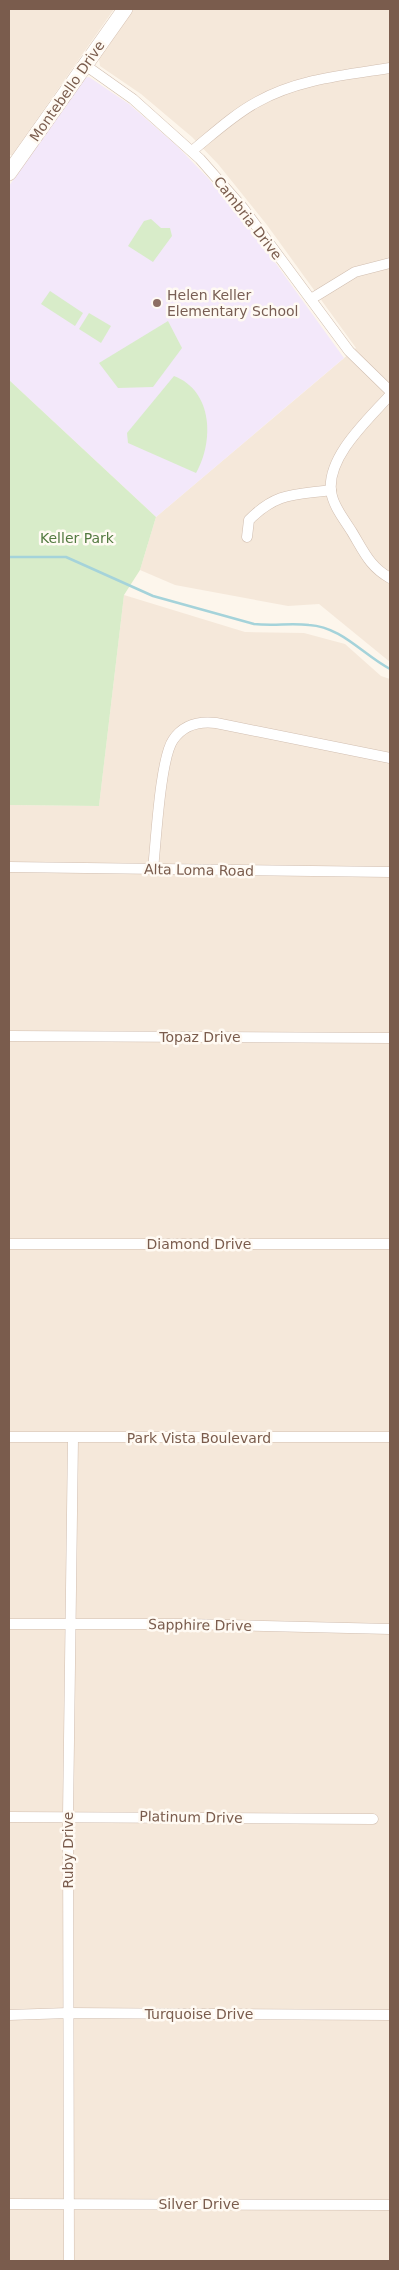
<svg xmlns="http://www.w3.org/2000/svg" width="399" height="2270" font-family="'DejaVu Sans',sans-serif">
	<rect width="100%" height="100%" fill="#fdf6ec"/>
	<!-- residential -->
	<g fill="#f5e8da">
		<polygon points="9,9 114,9 12,155 9,155"/>
		<polygon points="134,9 390,9 390,662 319,604 288,606 175,585 140,570 156,517 356,348 267,225 218,164 192,137 141,94 100,66 99,59"/>
		<polygon points="124,595 245,632 304,633 345,644 381,676 390,679 390,2261 9,2261 9,805 99,806"/>
	</g>
	<!-- education -->
	<polygon fill="#f3e8fa" points="89,77 129,104 177,146 208,178 264,247 344,358 156,517 9,380 9,186 84,78"/>
	<!-- green -->
	<g fill="#d8ecc9">
		<polygon points="151,219 161,228 170,228 172,236 153,262 128,246 144,221"/>
		<polygon points="50,291 83,313 75,326 41,304"/>
		<polygon points="89,313 111,326 101,343 79,329"/>
		<polygon points="168,321 182,348 153,387 118,388 99,363"/>
		<path d="M174,376C213,391 214,441 196,473L128,443L127,433Z"/>
		<polygon points="9,380 156,517 140,570 124,595 99,806 9,805"/>
	</g>
	<g fill="none" stroke-linecap="round" stroke-linejoin="round">
		<!-- stream -->
		<path stroke="#a5d3da" stroke-width="2.5" d="M9,557H66L153,596L254,624C273,626 291,623 309,625C342,627 363,655 390,669"/>
		<!-- street casing -->
		<g stroke="#d1beb0" stroke-width="11">
			<g id="street">
				<polyline points="85,65 133,99 200,159 243,208 349,351 390,391"/>
				<path d="M192,151C213,134 233,115 257,102C298,79 345,75 390,68"/>
				<polyline points="311,299 355,272 390,263"/>
				<path d="M390,395C369,419 327,456 331,491C333,506 344,519 352,532C364,552 370,567 390,578"/>
				<path d="M247,537L249,520C277,492 294,495 331,490"/>
				<polyline points="9,867 390,872"/>
				<path d="M153,869C156,843 160,759 173,740C183,725 199,721 216,723L390,758"/>
				<polyline points="9,1036 390,1038"/>
				<polyline points="9,1244 390,1244"/>
				<polyline points="9,1437 390,1437"/>
				<polyline points="9,1624 186,1624 390,1629"/>
				<polyline points="9,1817 373,1819"/>
				<polyline points="9,2015 68,2013 390,2015"/>
				<polyline points="9,2204 390,2205"/>
				<polyline points="69,2261 68,1816 73,1438"/>
			</g>
		</g>
		<!-- secondary casing -->
		<g stroke="#d6c0b0" stroke-width="16">
			<polyline id="secondary" points="9,173 125,9"/>
		</g>
		<!-- street -->
		<use href="#street" stroke="#fff" stroke-width="10"/>
		<!-- secondary -->
		<use href="#secondary" stroke="#fff" stroke-width="15"/>
	</g>
	<!-- markers -->
	<circle fill="#8d6e63" stroke="#fffaf3" stroke-width="2" cx="157" cy="303" r="5"/>
	<g text-anchor="middle" stroke-width="5" stroke-linejoin="round" paint-order="stroke">
		<!-- street labels -->
		<g font-size="14" fill="#7a5c4d" stroke="#fffaf3">
			<text transform="translate(67 91) rotate(-55)" y="5">Montebello Drive</text>
			<text transform="translate(248 218) rotate(52)" y="5">Cambria Drive</text>
			<text transform="translate(199 870) rotate(1)" y="5">Alta Loma Road</text>
			<text x="200" y="1042">Topaz Drive</text>
			<text x="199" y="1249">Diamond Drive</text>
			<text x="199" y="1443">Park Vista Boulevard</text>
			<text transform="translate(200 1625) rotate(1)" y="5">Sapphire Drive</text>
			<text transform="translate(191 1817) rotate(1)" y="5">Platinum Drive</text>
			<text transform="translate(68 1850) rotate(-90)" y="5">Ruby Drive</text>
			<text x="199" y="2019">Turquoise Drive</text>
			<text x="199" y="2209">Silver Drive</text>
		</g>
		<!-- education labels -->
		<g font-size="14" fill="#785e54" stroke="#fffaf3" text-anchor="start">
			<text x="167" y="300">Helen Keller<tspan x="167" dy="16">Elementary School</tspan></text>
		</g>
		<!-- park labels -->
		<g font-size="14" fill="#537a41" stroke="#fffaf3">
			<text x="77" y="543">Keller Park</text>
		</g>
	</g>
	<!-- border -->
	<rect width="399" height="2270" fill="none" stroke="#7a5c4d" stroke-width="20"/>
</svg>
